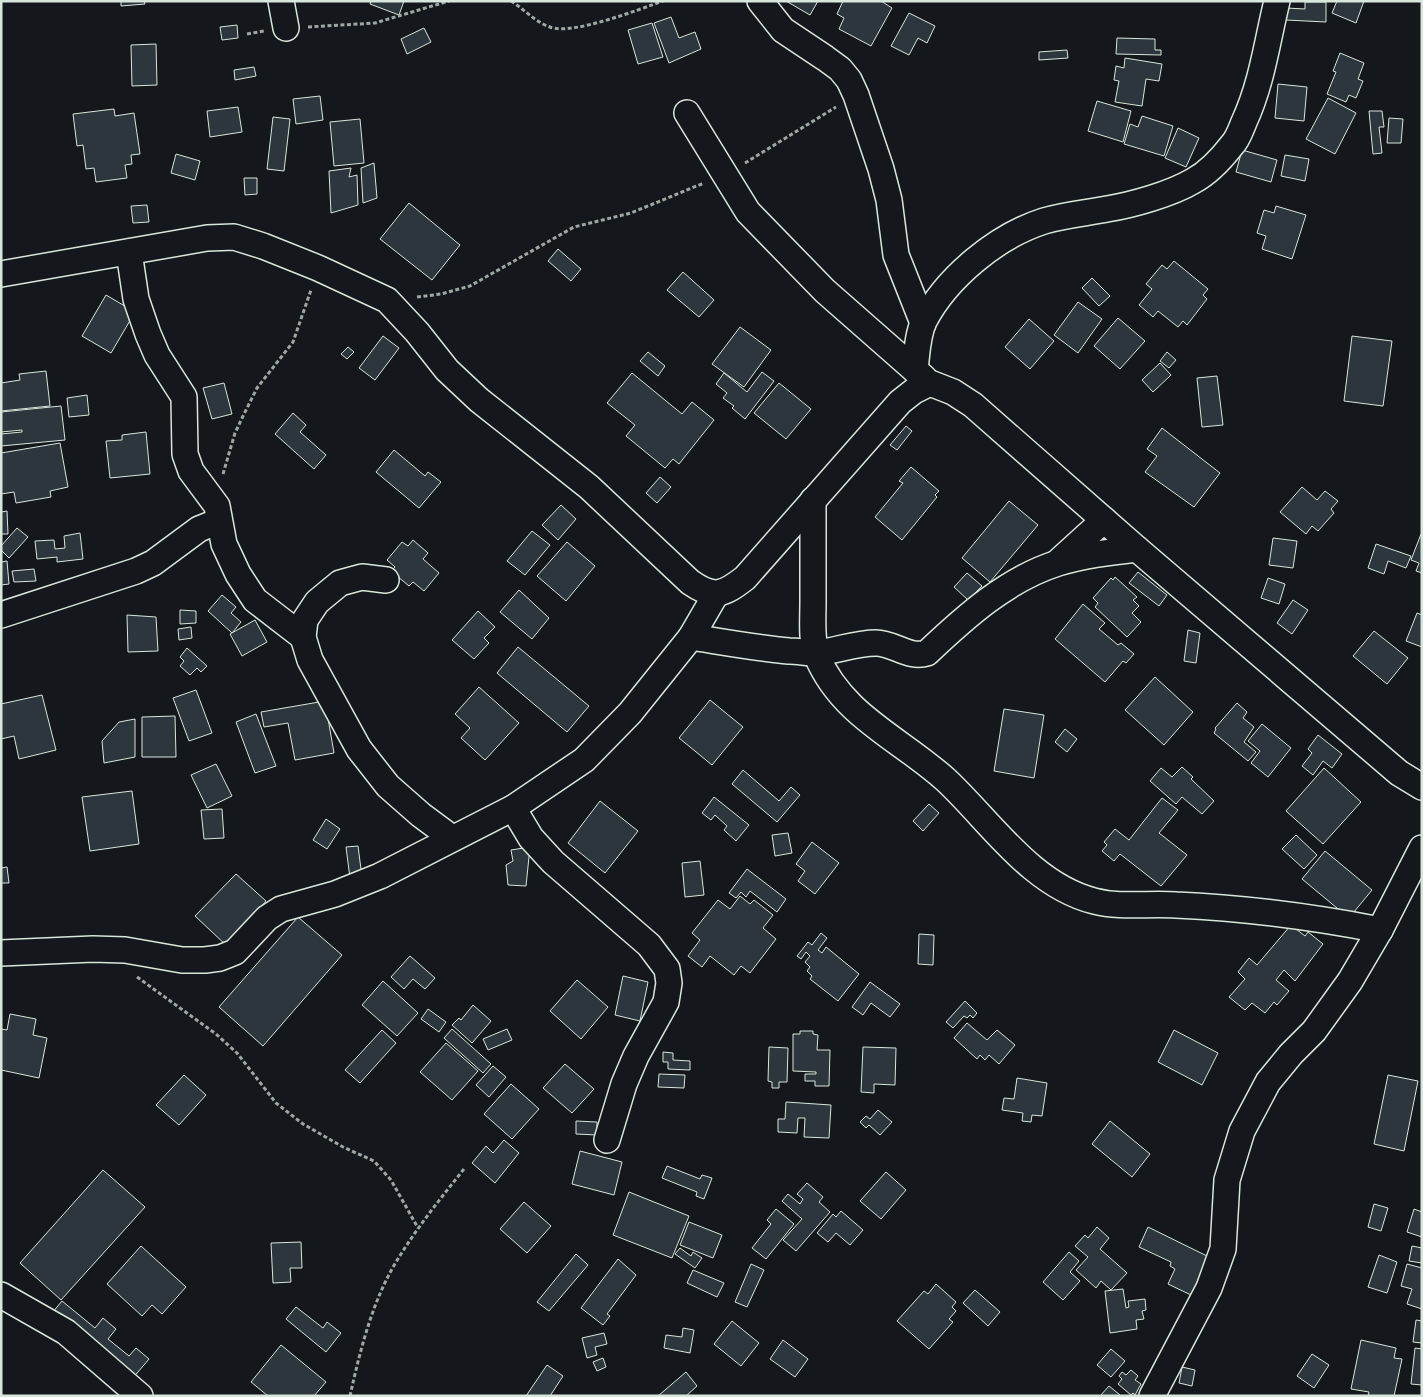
<svg xmlns="http://www.w3.org/2000/svg" width="1423" height="1397" font-family="'Titillium Web',sans-serif">
	<rect width="100%" height="100%" fill="#14181c"/>
	<!-- building -->
	<g fill="#2c363c" stroke="#d8e6dc">
		<polygon points="121,1 144,1 145,4 121,6"/>
		<polygon points="371,1 404,1 399,15 370,4"/>
		<polygon points="786,1 818,1 810,15"/>
		<polygon points="843,1 881,1 892,8 871,46 839,29 844,18 837,14"/>
		<polygon points="1337,1 1364,1 1356,23 1332,13"/>
		<polygon points="1305,2 1326,2 1326,22 1286,20 1286,8 1305,9"/>
		<polygon points="909,13 935,26 927,43 918,38 909,55 891,46"/>
		<polygon points="671,17 679,38 695,32 701,49 669,63 654,23"/>
		<polygon points="652,23 663,57 638,64 628,30"/>
		<polygon points="237,25 238,38 222,40 220,27"/>
		<polygon points="424,28 431,42 407,54 401,39"/>
		<polygon points="1117,38 1155,39 1155,50 1161,50 1161,55 1116,54"/>
		<polygon points="156,44 157,85 132,86 131,45"/>
		<polygon points="1067,50 1068,58 1039,60 1039,52"/>
		<polygon points="1340,53 1364,63 1358,79 1363,81 1356,98 1349,95 1346,102 1327,94 1336,72 1333,71"/>
		<polygon points="1125,58 1162,64 1159,81 1146,79 1142,106 1115,102 1119,81 1114,80 1116,66 1124,68"/>
		<polygon points="254,67 256,76 235,80 234,70"/>
		<polygon points="1278,84 1307,87 1304,121 1275,118"/>
		<polygon points="320,96 323,120 296,124 293,99"/>
		<polygon points="1328,98 1356,113 1335,154 1306,139"/>
		<polygon points="1097,101 1131,111 1123,142 1088,131"/>
		<polygon points="238,107 242,132 210,137 207,111"/>
		<polygon points="114,109 115,116 134,113 140,154 131,155 132,164 125,165 127,178 96,182 94,168 86,169 83,145 77,146 73,114"/>
		<polygon points="1369,111 1382,111 1384,127 1379,127 1382,153 1373,154"/>
		<polygon points="1142,116 1173,126 1164,156 1124,144 1130,124 1138,127"/>
		<polygon points="273,117 290,119 284,171 267,169"/>
		<polygon points="1389,118 1403,119 1401,143 1387,143"/>
		<polygon points="360,119 364,163 334,166 330,122"/>
		<polygon points="1178,128 1199,138 1186,167 1165,158"/>
		<polygon points="1242,150 1277,160 1271,182 1236,172"/>
		<polygon points="176,154 200,161 195,180 171,173"/>
		<polygon points="1285,155 1309,159 1305,181 1281,176"/>
		<polygon points="374,163 377,198 363,203 361,168"/>
		<polygon points="351,168 349,177 357,175 358,205 331,213 329,171"/>
		<polygon points="244,178 257,178 257,194 245,195"/>
		<polygon points="409,203 460,245 432,280 380,239"/>
		<polygon points="147,205 149,222 133,223 131,206"/>
		<polygon points="1276,206 1306,215 1292,259 1262,249 1266,236 1257,233 1264,210 1274,213"/>
		<polygon points="558,249 581,269 571,281 548,261"/>
		<polygon points="1174,261 1208,289 1203,295 1207,299 1187,325 1183,321 1178,327 1158,311 1153,317 1139,305 1152,289 1146,284 1162,265 1167,269"/>
		<polygon points="683,272 714,300 699,317 667,290"/>
		<polygon points="1092,278 1110,296 1099,306 1082,288"/>
		<polygon points="106,295 135,312 111,353 82,336"/>
		<polygon points="1078,302 1102,319 1078,353 1054,335"/>
		<polygon points="1118,318 1145,341 1120,369 1094,346"/>
		<polygon points="1029,319 1054,341 1030,369 1005,347"/>
		<polygon points="740,327 771,350 744,387 712,364"/>
		<polygon points="383,336 399,348 375,380 359,368"/>
		<polygon points="1352,336 1392,341 1383,406 1344,401"/>
		<polygon points="348,347 354,352 347,359 341,354"/>
		<polygon points="648,352 665,366 658,376 640,361"/>
		<polygon points="1167,352 1176,360 1169,368 1160,361"/>
		<polygon points="1160,363 1171,375 1153,392 1142,380"/>
		<polygon points="46,371 50,406 1,411 1,383 20,380 19,374"/>
		<polygon points="762,372 774,381 745,419 732,408 734,406 723,398 727,393 716,384 724,373 747,392"/>
		<polygon points="632,373 682,414 692,402 714,420 679,464 673,459 665,468 626,436 635,425 607,403"/>
		<polygon points="1217,376 1223,425 1202,427 1197,378"/>
		<polygon points="224,383 232,414 212,419 203,388"/>
		<polygon points="779,383 811,409 786,439 754,413"/>
		<polygon points="87,395 89,415 69,417 67,398"/>
		<polygon points="61,406 65,440 1,446 1,434 22,432 22,430 1,432 1,412"/>
		<polygon points="293,413 306,425 300,432 326,455 314,469 275,434"/>
		<polygon points="906,426 912,431 897,450 890,445"/>
		<polygon points="1162,428 1220,473 1194,507 1145,472 1157,456 1147,449"/>
		<polygon points="146,432 150,474 110,478 106,441 122,440 122,435"/>
		<polygon points="60,443 68,487 50,491 51,497 16,503 14,492 1,494 1,453"/>
		<polygon points="394,450 425,476 428,472 441,482 419,508 376,472"/>
		<polygon points="911,467 939,491 935,495 937,497 902,540 875,517 903,483 899,481"/>
		<polygon points="660,477 671,487 657,503 646,493"/>
		<polygon points="1302,487 1317,500 1325,491 1338,501 1331,509 1334,513 1318,531 1312,526 1306,534 1280,512"/>
		<polygon points="1009,501 1038,525 990,582 962,558"/>
		<polygon points="561,505 576,519 558,540 542,525"/>
		<polygon points="7,511 8,534 1,534 1,512"/>
		<polygon points="17,528 28,537 9,558 1,550 1,546"/>
		<polygon points="532,531 550,545 525,575 507,561"/>
		<polygon points="80,533 83,559 57,562 57,557 37,559 35,541 54,540 55,549 65,548 64,536"/>
		<polygon points="1421,534 1422,534 1422,573 1416,571 1419,563 1411,560"/>
		<polygon points="1273,538 1297,541 1293,568 1269,565"/>
		<polygon points="413,540 428,553 423,559 439,573 424,591 413,582 409,586 391,571 395,567 387,560 402,542 408,546"/>
		<polygon points="567,542 595,566 566,601 537,576"/>
		<polygon points="1376,544 1411,556 1406,568 1388,561 1384,574 1368,568"/>
		<polygon points="7,561 9,584 1,585 1,562"/>
		<polygon points="34,569 36,581 14,582 12,571"/>
		<polygon points="1138,572 1167,595 1159,606 1129,583"/>
		<polygon points="967,573 982,586 968,600 954,587"/>
		<polygon points="1115,577 1137,597 1133,600 1139,606 1132,613 1141,622 1127,637 1095,607 1098,603 1093,598 1111,578 1113,580"/>
		<polygon points="1268,578 1285,584 1279,604 1261,598"/>
		<polygon points="519,590 549,618 532,639 500,612"/>
		<polygon points="222,595 236,607 231,613 241,622 232,633 208,611"/>
		<polygon points="1293,600 1308,610 1292,634 1277,623"/>
		<polygon points="1083,604 1105,623 1099,629 1118,645 1121,643 1134,654 1126,663 1123,661 1105,682 1055,639"/>
		<polygon points="180,610 196,611 196,623 180,624"/>
		<polygon points="478,611 495,627 484,638 489,643 474,659 452,640"/>
		<polygon points="1417,613 1422,615 1422,647 1406,641"/>
		<polygon points="127,615 156,617 158,651 128,652"/>
		<polygon points="255,620 267,642 242,656 230,634"/>
		<polygon points="191,627 192,638 179,640 178,629"/>
		<polygon points="1188,630 1200,633 1196,663 1184,661"/>
		<polygon points="1374,631 1408,658 1387,684 1353,656"/>
		<polygon points="518,647 589,706 567,732 497,673"/>
		<polygon points="187,648 207,666 201,672 197,668 190,675 180,666 184,661 180,657"/>
		<polygon points="1155,677 1193,712 1164,745 1125,710"/>
		<polygon points="479,687 519,723 485,760 461,738 470,728 455,714"/>
		<polygon points="196,690 212,733 189,741 173,698"/>
		<polygon points="42,695 56,750 19,759 14,736 1,739 1,704"/>
		<polygon points="710,700 743,727 712,765 679,738"/>
		<polygon points="325,701 334,753 295,760 288,723 264,727 261,712"/>
		<polygon points="1237,703 1247,712 1243,718 1254,727 1244,742 1256,752 1248,761 1214,733 1216,729 1215,728"/>
		<polygon points="1004,709 1044,715 1034,778 994,771"/>
		<polygon points="256,714 276,766 255,773 236,722"/>
		<polygon points="175,716 176,757 142,757 142,717"/>
		<polygon points="135,719 135,757 104,763 102,741 119,722"/>
		<polygon points="1262,724 1291,748 1268,777 1251,763 1260,751 1248,741"/>
		<polygon points="1065,729 1077,739 1067,752 1055,742"/>
		<polygon points="1318,735 1342,754 1332,768 1323,761 1313,775 1302,766 1312,753 1308,749"/>
		<polygon points="216,764 232,796 207,808 191,775"/>
		<polygon points="1182,767 1193,777 1191,779 1214,801 1202,814 1182,797 1176,804 1150,781 1161,768 1172,777"/>
		<polygon points="1324,768 1361,802 1323,844 1286,811"/>
		<polygon points="743,770 779,801 791,787 800,795 777,822 732,784"/>
		<polygon points="132,791 139,844 90,851 82,797"/>
		<polygon points="714,797 749,825 736,841 724,830 727,826 715,815 711,820 702,813"/>
		<polygon points="1162,798 1178,810 1159,833 1187,855 1161,886 1120,854 1114,861 1102,851 1107,845 1104,842 1115,829 1129,840"/>
		<polygon points="600,801 638,831 605,873 568,843"/>
		<polygon points="929,804 939,813 923,831 913,821"/>
		<polygon points="222,809 224,838 204,839 201,810"/>
		<polygon points="326,819 340,829 327,849 313,840"/>
		<polygon points="788,833 792,853 775,856 772,835"/>
		<polygon points="1296,835 1317,855 1304,869 1282,849"/>
		<polygon points="812,842 839,863 815,894 798,881 805,871 796,864"/>
		<polygon points="358,846 362,877 350,878 346,847"/>
		<polygon points="530,847 526,886 508,885 506,865 513,861 511,850"/>
		<polygon points="1325,851 1372,890 1349,918 1302,879"/>
		<polygon points="700,861 704,895 685,897 682,863"/>
		<polygon points="7,867 9,883 1,883 1,868"/>
		<polygon points="747,869 786,899 777,912 750,891 746,897 741,892 736,898 729,893"/>
		<polygon points="236,874 266,901 228,947 195,916"/>
		<polygon points="740,896 750,904 754,900 773,915 763,928 776,939 750,973 741,966 734,975 710,956 702,967 688,956 700,940 692,933 718,900 730,909"/>
		<polygon points="298,917 342,955 263,1046 219,1007"/>
		<polygon points="1291,925 1305,936 1308,932 1323,944 1295,981 1284,970 1276,980 1289,991 1277,1005 1274,1002 1265,1013 1252,1003 1245,1010 1229,997 1245,979 1238,972 1249,958 1257,965"/>
		<polygon points="821,933 827,938 818,950 822,953 826,947 859,974 838,1001 810,979 812,976 807,971 810,967 805,962 810,956 806,952 801,959 797,956 808,942 812,945"/>
		<polygon points="919,934 934,935 933,965 918,964"/>
		<polygon points="410,956 435,978 425,989 413,979 404,989 391,977"/>
		<polygon points="623,976 648,982 640,1021 615,1015"/>
		<polygon points="577,980 608,1007 581,1039 550,1011"/>
		<polygon points="383,981 418,1013 397,1036 362,1005"/>
		<polygon points="870,982 900,1004 890,1017 871,1003 863,1015 852,1007"/>
		<polygon points="965,1001 977,1013 973,1018 970,1015 967,1018 964,1016 953,1028 946,1022"/>
		<polygon points="473,1005 491,1021 472,1043 452,1025 459,1018 461,1020"/>
		<polygon points="428,1009 446,1022 439,1032 421,1019"/>
		<polygon points="10,1014 36,1019 33,1035 47,1038 39,1078 1,1070 1,1029 7,1030"/>
		<polygon points="967,1023 987,1040 997,1030 1015,1045 999,1064 989,1055 985,1060 980,1055 977,1059 954,1038"/>
		<polygon points="452,1029 491,1064 483,1073 444,1038"/>
		<polygon points="507,1029 512,1040 488,1050 483,1039"/>
		<polygon points="382,1030 396,1043 360,1083 345,1070"/>
		<polygon points="1174,1030 1218,1053 1202,1085 1158,1062"/>
		<polygon points="800,1031 813,1031 813,1034 818,1035 817,1050 830,1050 829,1086 815,1086 815,1081 805,1081 805,1074 816,1074 816,1072 793,1071 793,1034 800,1034"/>
		<polygon points="446,1043 478,1071 452,1100 420,1072"/>
		<polygon points="769,1047 788,1048 787,1082 779,1082 779,1088 772,1088 772,1082 768,1081"/>
		<polygon points="863,1047 896,1048 895,1085 874,1084 874,1093 861,1092"/>
		<polygon points="663,1052 673,1053 673,1060 690,1061 690,1070 668,1069 668,1062 663,1062"/>
		<polygon points="565,1064 594,1089 572,1113 543,1088"/>
		<polygon points="493,1066 506,1077 489,1097 476,1085"/>
		<polygon points="659,1074 685,1075 684,1088 658,1087"/>
		<polygon points="184,1075 206,1095 179,1125 156,1105"/>
		<polygon points="1388,1075 1418,1081 1404,1151 1374,1144"/>
		<polygon points="1017,1078 1047,1083 1042,1116 1032,1115 1031,1122 1022,1121 1023,1113 1002,1110 1004,1098 1014,1099"/>
		<polygon points="511,1084 539,1109 512,1139 484,1114"/>
		<polygon points="786,1102 831,1105 829,1138 804,1137 805,1118 798,1118 797,1133 778,1132 778,1119 785,1119"/>
		<polygon points="878,1110 892,1122 880,1135 869,1125 866,1128 860,1122 866,1116 870,1119"/>
		<polygon points="576,1121 597,1122 597,1135 576,1134"/>
		<polygon points="1110,1121 1150,1154 1132,1177 1092,1144"/>
		<polygon points="504,1140 519,1153 495,1183 472,1163 486,1146 493,1153"/>
		<polygon points="580,1151 622,1162 614,1195 572,1184"/>
		<polygon points="667,1166 700,1179 702,1175 712,1178 704,1199 696,1196 697,1192 662,1178"/>
		<polygon points="103,1170 145,1207 61,1300 20,1263"/>
		<polygon points="886,1172 906,1190 881,1219 860,1201"/>
		<polygon points="807,1183 823,1197 819,1202 830,1212 796,1251 783,1240 802,1219 782,1201 788,1194 800,1204 803,1199 797,1194"/>
		<polygon points="629,1192 689,1216 672,1258 613,1235"/>
		<polygon points="524,1202 551,1226 527,1253 500,1229"/>
		<polygon points="1374,1204 1388,1208 1381,1231 1368,1227"/>
		<polygon points="776,1209 794,1224 766,1259 752,1248 771,1224 767,1220"/>
		<polygon points="1414,1209 1422,1212 1422,1237 1407,1232"/>
		<polygon points="841,1211 863,1230 850,1245 836,1233 828,1242 817,1233 833,1214 836,1217"/>
		<polygon points="689,1222 722,1235 713,1258 680,1245"/>
		<polygon points="1097,1227 1109,1238 1100,1249 1127,1273 1111,1290 1101,1281 1096,1288 1076,1270 1088,1257 1075,1246 1085,1235 1088,1238"/>
		<polygon points="1148,1227 1209,1257 1191,1295 1168,1284 1175,1269 1170,1266 1171,1262 1139,1247"/>
		<polygon points="301,1242 302,1268 290,1268 291,1282 273,1283 271,1243"/>
		<polygon points="141,1246 186,1287 162,1314 152,1305 142,1316 107,1284"/>
		<polygon points="1412,1246 1422,1248 1422,1263 1409,1261"/>
		<polygon points="680,1248 691,1256 693,1252 702,1258 695,1268 675,1254"/>
		<polygon points="1069,1252 1079,1261 1070,1272 1080,1281 1063,1300 1043,1282"/>
		<polygon points="576,1254 588,1265 549,1311 537,1302"/>
		<polygon points="1379,1255 1397,1262 1387,1293 1368,1287"/>
		<polygon points="618,1259 636,1275 607,1314 610,1316 603,1325 581,1308"/>
		<polygon points="751,1264 764,1270 747,1307 735,1302"/>
		<polygon points="1407,1264 1422,1268 1422,1309 1407,1304 1412,1289 1401,1286"/>
		<polygon points="693,1270 724,1283 717,1297 687,1283"/>
		<polygon points="936,1284 956,1302 952,1307 956,1311 949,1319 953,1322 929,1349 897,1321 924,1291 928,1294"/>
		<polygon points="1123,1289 1126,1308 1129,1307 1128,1301 1145,1299 1146,1310 1142,1311 1144,1319 1136,1320 1137,1329 1110,1333 1105,1291"/>
		<polygon points="975,1290 1000,1312 988,1326 963,1303"/>
		<polygon points="62,1301 95,1328 103,1318 116,1329 108,1339 129,1356 136,1348 149,1359 132,1379 52,1313"/>
		<polygon points="296,1307 323,1328 327,1322 341,1333 326,1352 286,1319"/>
		<polygon points="1416,1320 1422,1321 1422,1343 1413,1342"/>
		<polygon points="732,1321 759,1343 741,1366 714,1344"/>
		<polygon points="683,1328 694,1330 690,1353 664,1348 666,1335 682,1337"/>
		<polygon points="604,1333 607,1344 595,1347 597,1355 587,1358 582,1338"/>
		<polygon points="783,1340 808,1359 795,1377 770,1359"/>
		<polygon points="1361,1340 1396,1348 1394,1358 1402,1359 1394,1396 1368,1396 1369,1392 1351,1389"/>
		<polygon points="281,1345 326,1382 314,1396 268,1396 251,1382"/>
		<polygon points="1415,1348 1422,1349 1422,1385 1411,1384"/>
		<polygon points="1111,1349 1125,1361 1111,1377 1097,1365"/>
		<polygon points="1312,1354 1329,1365 1314,1388 1297,1376"/>
		<polygon points="603,1358 606,1367 597,1371 593,1362"/>
		<polygon points="547,1365 563,1376 550,1396 526,1396"/>
		<polygon points="1182,1367 1195,1370 1192,1386 1179,1383"/>
		<polygon points="1131,1370 1138,1376 1135,1380 1141,1384 1135,1395 1133,1393 1131,1395 1118,1384 1122,1379 1119,1376 1122,1372 1126,1375"/>
		<polygon points="686,1372 697,1386 686,1396 658,1396"/>
		<polygon points="1109,1386 1120,1395 1120,1396 1100,1396"/>
	</g>
	<g fill="none" stroke-linecap="round" stroke-linejoin="round">
		<!-- minor casing -->
		<g stroke="#d8e6dc" stroke-width="28">
			<g id="minor">
				<polyline points="281,1 286,28"/>
				<polyline points="760,1 783,30 825,58 840,69 849,80 856,95 881,169 889,200 896,255 923,323"/>
				<polyline points="687,113 748,212 825,291 924,378"/>
				<polyline points="129,252 136,299 148,334 157,355 184,397 185,454 191,471 217,506 224,544 238,574 255,600 303,637"/>
				<path d="M1,274L207,238L234,237L263,246L318,268L387,300L417,332L447,370L479,400L589,487L690,582C714,599 723,595 745,578L900,402L914,391L930,383L953,392L973,405L1137,549L1399,773L1422,787"/>
				<path d="M915,370C917,354 917,336 924,321C947,277 997,236 1044,221C1064,215 1086,213 1107,209C1132,205 1171,194 1193,181C1208,173 1222,158 1232,145C1238,139 1241,129 1244,122C1262,83 1267,42 1277,1"/>
				<path d="M813,500C813,534 813,569 813,603C813,619 811,641 817,656C842,716 901,739 946,780C990,821 1031,885 1094,901C1121,908 1148,903 1176,905C1245,908 1313,917 1380,930"/>
				<polyline points="1060,560 1104,520"/>
				<polyline points="386,580 362,577 340,583 317,602 305,620 303,637 310,660 359,749 388,786 421,815 452,838"/>
				<polyline points="1,615 136,571 153,563 199,529 219,521"/>
				<path d="M691,637C723,642 756,648 789,651C798,651 807,653 816,653C836,651 855,643 876,643C894,643 909,659 927,653C965,617 1007,579 1058,563C1084,555 1110,552 1137,549"/>
				<polyline points="513,808 531,838 553,862 649,945 667,969 669,983 666,1002 636,1056 624,1084 607,1140"/>
				<polyline points="1,953 93,949 125,950 182,960 205,960 220,958 235,952 267,918 281,909 335,894 380,876 513,808 584,760 630,713 691,637 716,594"/>
				<polyline points="1,1295 66,1332 140,1396"/>
				<polyline points="1152,1396 1209,1288 1223,1249 1227,1180 1242,1131 1268,1082 1291,1054 1314,1031 1350,981 1380,930 1422,848"/>
			</g>
		</g>
		<!-- path -->
		<g stroke="#9da8a2" stroke-width="3" stroke-dasharray="4 2.5" stroke-linecap="butt">
			<path d="M511,1C524,9 535,22 550,27C571,36 640,9 663,1"/>
			<polyline points="308,27 375,23 449,1"/>
			<polyline points="247,34 264,31"/>
			<polyline points="745,163 836,107"/>
			<polyline points="417,297 441,294 470,286 574,227 631,213 704,183"/>
			<polyline points="223,474 235,433 244,414 257,388 293,342 311,290"/>
			<polyline points="137,977 216,1034 237,1053 276,1103 303,1124 343,1147 374,1161 391,1180 418,1228"/>
			<path d="M350,1396C360,1351 372,1302 396,1262C416,1229 440,1199 464,1169"/>
		</g>
		<!-- minor -->
		<use href="#minor" stroke="#14181c" stroke-width="25"/>
	</g>
	<!-- border -->
	<rect width="1423" height="1397" fill="none" stroke="#d8e6dc" stroke-width="5"/>
</svg>
